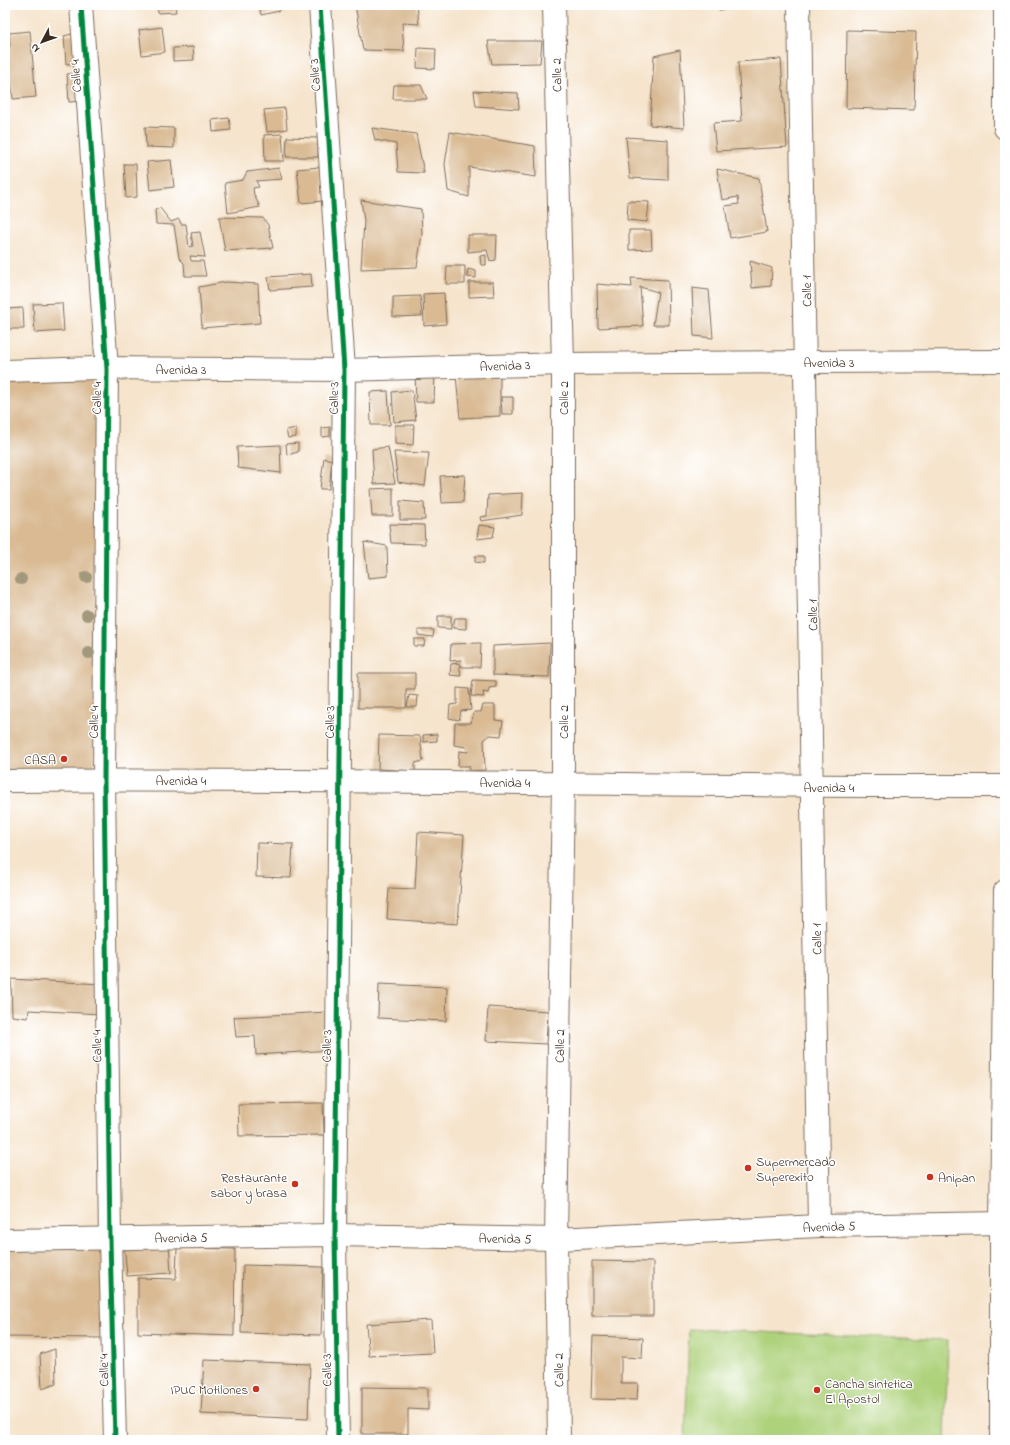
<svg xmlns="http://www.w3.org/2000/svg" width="1010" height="1445" font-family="'Indie Flower',sans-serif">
	<rect width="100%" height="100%" fill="#fff"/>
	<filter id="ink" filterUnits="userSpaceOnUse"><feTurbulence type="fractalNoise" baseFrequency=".025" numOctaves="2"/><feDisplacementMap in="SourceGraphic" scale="8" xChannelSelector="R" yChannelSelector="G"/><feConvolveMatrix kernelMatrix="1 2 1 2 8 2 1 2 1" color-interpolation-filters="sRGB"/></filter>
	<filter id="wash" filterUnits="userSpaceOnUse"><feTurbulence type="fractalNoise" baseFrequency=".012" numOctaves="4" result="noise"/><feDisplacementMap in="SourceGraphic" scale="16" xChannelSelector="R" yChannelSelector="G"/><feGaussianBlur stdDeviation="0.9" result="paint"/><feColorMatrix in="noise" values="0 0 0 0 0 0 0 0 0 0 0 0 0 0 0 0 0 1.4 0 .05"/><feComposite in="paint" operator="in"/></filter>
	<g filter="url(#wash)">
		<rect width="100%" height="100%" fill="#f6e4cc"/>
		<!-- green -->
		<polygon fill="#aed27b" stroke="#747e4c" points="689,1329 948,1340 945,1440 685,1440"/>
		<g id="blocks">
			<!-- building -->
			<g fill="#d9ba93">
				<polygon points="157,5 175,5 176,12 158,13"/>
				<polygon points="259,5 278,5 279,11 261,15"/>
				<polygon points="355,5 417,5 419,24 402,23 404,51 363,50"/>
				<polygon points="718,5 753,5 753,6 719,10"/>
				<polygon points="162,27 165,52 142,55 139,30"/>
				<polygon points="847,30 916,32 914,110 846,108"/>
				<polygon points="30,31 36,97 13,99 11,80 5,80 5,47 10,46 9,33"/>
				<polygon points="76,33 79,63 66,64 64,36"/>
				<polygon points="488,41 542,41 540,63 492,64"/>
				<polygon points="193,47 194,60 173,61 173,48"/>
				<polygon points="418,48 436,49 435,69 417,68"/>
				<polygon points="680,50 684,128 650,125 654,56"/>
				<polygon points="781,59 787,147 716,151 713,123 742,121 738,62"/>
				<polygon points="82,73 84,101 69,102 67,74"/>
				<polygon points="394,85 421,85 427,99 393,99"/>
				<polygon points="474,91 518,93 519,109 476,106"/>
				<polygon points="285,108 287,129 267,132 264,110"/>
				<polygon points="229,118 231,130 213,132 212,120"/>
				<polygon points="145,127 174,128 174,148 146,147"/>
				<polygon points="372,128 416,134 424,173 398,172 396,144 375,140"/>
				<polygon points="450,132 535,146 536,177 469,167 469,197 448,191 445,164"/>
				<polygon points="282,134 284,161 265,161 264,135"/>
				<polygon points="287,137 318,138 318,157 286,157"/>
				<polygon points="626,137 668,140 668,180 630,178"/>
				<polygon points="171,160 174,187 150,190 147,162"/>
				<polygon points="124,164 136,164 137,197 126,198"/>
				<polygon points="320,167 323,201 301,203 297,169"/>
				<polygon points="279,168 282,179 256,181 259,187 253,188 254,195 260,207 228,213 225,183 243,180 247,172"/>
				<polygon points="717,169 759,178 767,232 730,238 725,206 739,204 738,197 722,200"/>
				<polygon points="361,200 421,209 422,234 417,267 361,269 364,221"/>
				<polygon points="628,201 649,202 647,222 627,220"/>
				<polygon points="160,208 171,222 179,219 181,224 186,224 189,247 193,246 191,233 200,232 205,257 190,256 191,261 203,261 206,276 185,276 184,263 179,258 174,225 156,224 155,210"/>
				<polygon points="219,217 263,218 268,225 273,248 225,251"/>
				<polygon points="629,230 651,230 652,249 629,250"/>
				<polygon points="468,235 497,235 496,260 490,261 487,250 468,252"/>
				<polygon points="486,255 486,265 481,265 480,256"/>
				<polygon points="750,261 772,268 771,286 752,288"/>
				<polygon points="447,266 465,266 465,284 446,284"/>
				<polygon points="468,269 476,271 476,278 467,277"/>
				<polygon points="311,274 312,287 270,290 268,277"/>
				<polygon points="631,278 668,280 669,325 653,325 658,292 640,287 643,326 598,328 597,284 632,287"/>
				<polygon points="226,282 258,284 260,323 202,328 199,287"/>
				<polygon points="469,282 493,282 494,296 469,297"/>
				<polygon points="692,288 709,290 713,338 694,336"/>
				<polygon points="444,293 446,324 424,326 423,294"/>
				<polygon points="420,296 422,316 393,317 393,297"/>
				<polygon points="62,303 64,331 35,333 33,304"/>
				<polygon points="23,308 24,329 5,329 5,309"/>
				<polygon points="96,368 95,781 5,781 5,371"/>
				<polygon points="415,371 435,373 434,402 416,402"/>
				<polygon points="456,375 500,377 500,416 460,418"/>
				<polygon points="412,390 416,420 394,422 392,392"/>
				<polygon points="388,391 390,425 371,425 370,392"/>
				<polygon points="501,397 513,397 513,414 502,414"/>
				<polygon points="395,425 414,425 413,445 395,444"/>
				<polygon points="330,427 330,436 322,437 322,428"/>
				<polygon points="296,428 296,437 288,438 286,430"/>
				<polygon points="298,443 298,452 287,455 286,444"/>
				<polygon points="280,445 281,473 238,468 237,447"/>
				<polygon points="388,447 395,483 374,484 372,449"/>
				<polygon points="394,452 429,453 425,486 398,482"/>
				<polygon points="324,458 332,460 329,489 320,489"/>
				<polygon points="465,475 463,502 442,503 440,476"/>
				<polygon points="393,488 393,516 372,516 370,489"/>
				<polygon points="523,493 522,515 481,521 480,517 487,516 488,495"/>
				<polygon points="400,501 424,503 425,520 400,520"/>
				<polygon points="389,524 424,525 425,544 391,543"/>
				<polygon points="479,525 495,527 493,537 477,539"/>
				<polygon points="364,542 387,546 388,576 368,578"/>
				<polygon points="475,556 484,556 484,563 475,562"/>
				<polygon points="438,616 451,616 451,629 438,628"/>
				<polygon points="455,618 466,618 466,629 453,628"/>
				<polygon points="418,630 434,630 433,637 418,635"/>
				<polygon points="414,639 425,639 424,646 414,646"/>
				<polygon points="481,643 480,667 462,667 461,660 450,661 451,644"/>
				<polygon points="550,643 549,677 493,675 493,646"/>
				<polygon points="459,663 461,676 450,675 451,664"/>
				<polygon points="358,673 415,673 415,689 406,689 406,708 358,708"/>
				<polygon points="473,680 496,681 496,687 489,688 488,693 483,692 484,697 471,696"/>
				<polygon points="457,688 469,689 471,710 461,711 459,720 449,718 450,705 457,704"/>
				<polygon points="409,695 418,696 417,707 407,707"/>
				<polygon points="483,705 495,705 495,720 503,721 501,736 490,735 484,740 485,770 470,771 469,766 458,766 459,751 468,752 466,747 454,745 455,723 471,723 474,712 481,712"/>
				<polygon points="437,734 437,741 423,742 423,735"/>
				<polygon points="379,735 420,736 423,761 415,763 415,771 378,769"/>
				<polygon points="418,832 464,835 458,924 387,919 389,888 415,889"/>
				<polygon points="257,843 293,844 291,878 256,877"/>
				<polygon points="11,979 101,984 100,1014 29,1010 28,1018 12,1016"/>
				<polygon points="379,984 447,987 446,1021 378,1018"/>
				<polygon points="488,1007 548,1011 546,1044 486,1041"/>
				<polygon points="328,1012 331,1050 256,1055 255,1036 236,1037 234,1017"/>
				<polygon points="323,1103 324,1135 239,1136 238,1104"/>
				<polygon points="5,1241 102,1242 105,1338 5,1337"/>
				<polygon points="169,1241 171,1273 127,1276 124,1244"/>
				<polygon points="177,1248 235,1249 234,1336 138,1333 138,1278 176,1279"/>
				<polygon points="592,1261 653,1262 653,1316 592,1316"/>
				<polygon points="243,1265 323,1267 321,1335 241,1333"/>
				<polygon points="431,1320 433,1353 369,1356 366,1324"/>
				<polygon points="593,1336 643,1338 642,1358 621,1357 621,1383 638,1383 637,1400 591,1399"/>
				<polygon points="55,1349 56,1384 42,1389 40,1354"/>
				<polygon points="204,1360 310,1364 308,1419 201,1414"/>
				<polygon points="362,1387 428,1388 428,1410 408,1409 408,1434 362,1434"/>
			</g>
		</g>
	</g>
	<g filter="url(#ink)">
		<use href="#blocks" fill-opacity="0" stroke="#7c6b5b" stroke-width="1"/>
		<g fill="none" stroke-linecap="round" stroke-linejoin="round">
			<!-- minor casing -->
			<g stroke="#7c6b5b" stroke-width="24">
				<g id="minor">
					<polyline points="81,5 107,369 104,780 110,1239 115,1440"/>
					<polyline points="320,5 344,370 335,1235 338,1440"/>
					<polyline points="554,5 563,364 563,783 556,1239 559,1440"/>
					<polyline points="1005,5 1005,128"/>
					<polyline points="5,371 96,368 344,370 563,364 807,362"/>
					<path d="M5,781C338,778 672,787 1005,786"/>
					<polyline points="1001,1440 1001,1223 1005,891"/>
				</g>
			</g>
			<!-- tertiary casing -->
			<g stroke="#7c6b5b" stroke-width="24">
				<g id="tertiary">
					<path d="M799,5C808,412 815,819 819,1226"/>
					<polyline points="807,362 1005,361"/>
					<polyline points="5,1240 335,1235 556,1239 819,1226 1005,1223"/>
				</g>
			</g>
			<!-- minor -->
			<use href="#minor" stroke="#fff" stroke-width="22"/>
			<!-- tertiary -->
			<use href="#tertiary" stroke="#fff" stroke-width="22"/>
			<!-- cycleway casing -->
			<g stroke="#fff" stroke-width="8">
				<g id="cycleway">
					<polyline points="81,5 107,369 104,780 110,1239 115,1440"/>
					<polyline points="320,5 344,370 335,1235 338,1440"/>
				</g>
			</g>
			<!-- cycleway -->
			<use href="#cycleway" stroke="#00873e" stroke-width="5"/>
		</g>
		<!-- trees -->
		<g fill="#a2997c">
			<circle cx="86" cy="577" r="6"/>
			<circle cx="21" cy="579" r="6"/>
			<circle cx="87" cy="615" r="6"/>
			<circle cx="89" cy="653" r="6"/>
		</g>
	</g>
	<!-- markers -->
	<g fill="#c8321e" stroke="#fff" stroke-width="1.5">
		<circle cx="64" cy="759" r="4"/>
		<circle cx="748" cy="1168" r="4"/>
		<circle cx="930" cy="1177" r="4"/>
		<circle cx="295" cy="1184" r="4"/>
		<circle cx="256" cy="1389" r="4"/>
		<circle cx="817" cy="1390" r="4"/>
	</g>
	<g text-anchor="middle" stroke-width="3" stroke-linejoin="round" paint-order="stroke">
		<!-- street labels -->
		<g font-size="13" fill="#3b2a1e" stroke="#fff">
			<text transform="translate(314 75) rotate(-94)" y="5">Calle 3</text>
			<text transform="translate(556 75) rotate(-91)" y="5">Calle 2</text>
			<text transform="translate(75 76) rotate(-94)" y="5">Calle 4</text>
			<text transform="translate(806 291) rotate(-91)" y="5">Calle 1</text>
			<text x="829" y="367">Avenida 3</text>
			<text transform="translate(505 365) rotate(-2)" y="5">Avenida 3</text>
			<text x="181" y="374">Avenida 3</text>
			<text transform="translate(96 398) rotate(-89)" y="5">Calle 4</text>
			<text transform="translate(333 398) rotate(-89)" y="5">Calle 3</text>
			<text transform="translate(563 398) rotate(-90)" y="5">Calle 2</text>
			<text transform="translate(812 615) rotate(-91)" y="5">Calle 1</text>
			<text transform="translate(93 722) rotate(-89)" y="5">Calle 4</text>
			<text transform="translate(329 722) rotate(-89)" y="5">Calle 3</text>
			<text transform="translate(563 722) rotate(-90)" y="5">Calle 2</text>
			<text x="181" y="785">Avenida 4</text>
			<text x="505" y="787">Avenida 4</text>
			<text x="829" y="792">Avenida 4</text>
			<text transform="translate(816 939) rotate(-91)" y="5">Calle 1</text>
			<text transform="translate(96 1046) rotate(-91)" y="5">Calle 4</text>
			<text transform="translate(326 1046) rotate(-89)" y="5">Calle 3</text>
			<text transform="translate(559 1046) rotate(-89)" y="5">Calle 2</text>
			<text transform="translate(829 1226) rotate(-2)" y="5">Avenida 5</text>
			<text transform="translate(181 1237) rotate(-1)" y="5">Avenida 5</text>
			<text transform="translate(505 1238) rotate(1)" y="5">Avenida 5</text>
			<text transform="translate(103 1370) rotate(-91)" y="5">Calle 4</text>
			<text transform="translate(326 1370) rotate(-91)" y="5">Calle 3</text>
			<text transform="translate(558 1370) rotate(-91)" y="5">Calle 2</text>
		</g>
		<!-- poi labels -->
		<g font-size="13" fill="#3b2a1e" stroke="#fff" text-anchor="end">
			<text x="56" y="764">CASA</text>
			<text x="756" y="1166" text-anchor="start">Supermercado<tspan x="756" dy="15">Superexito</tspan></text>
			<text x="287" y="1182">Restaurante<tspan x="287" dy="15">sabor y brasa</tspan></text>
			<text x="938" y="1182" text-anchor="start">Anipan</text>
			<text x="825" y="1388" text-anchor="start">Cancha sintetica<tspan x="825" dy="15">El Apostol</tspan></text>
			<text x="248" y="1394">IPUC Motilones</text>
		</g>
	</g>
	<!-- margin -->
	<rect width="1010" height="1445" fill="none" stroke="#fff" stroke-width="20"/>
	<!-- north arrow -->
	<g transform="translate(42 42) rotate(229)" stroke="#ffffff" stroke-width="3" paint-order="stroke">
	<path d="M0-3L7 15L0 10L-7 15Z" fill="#3b2a1e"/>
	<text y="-6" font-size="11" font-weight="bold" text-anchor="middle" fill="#3b2a1e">N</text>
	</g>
</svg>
